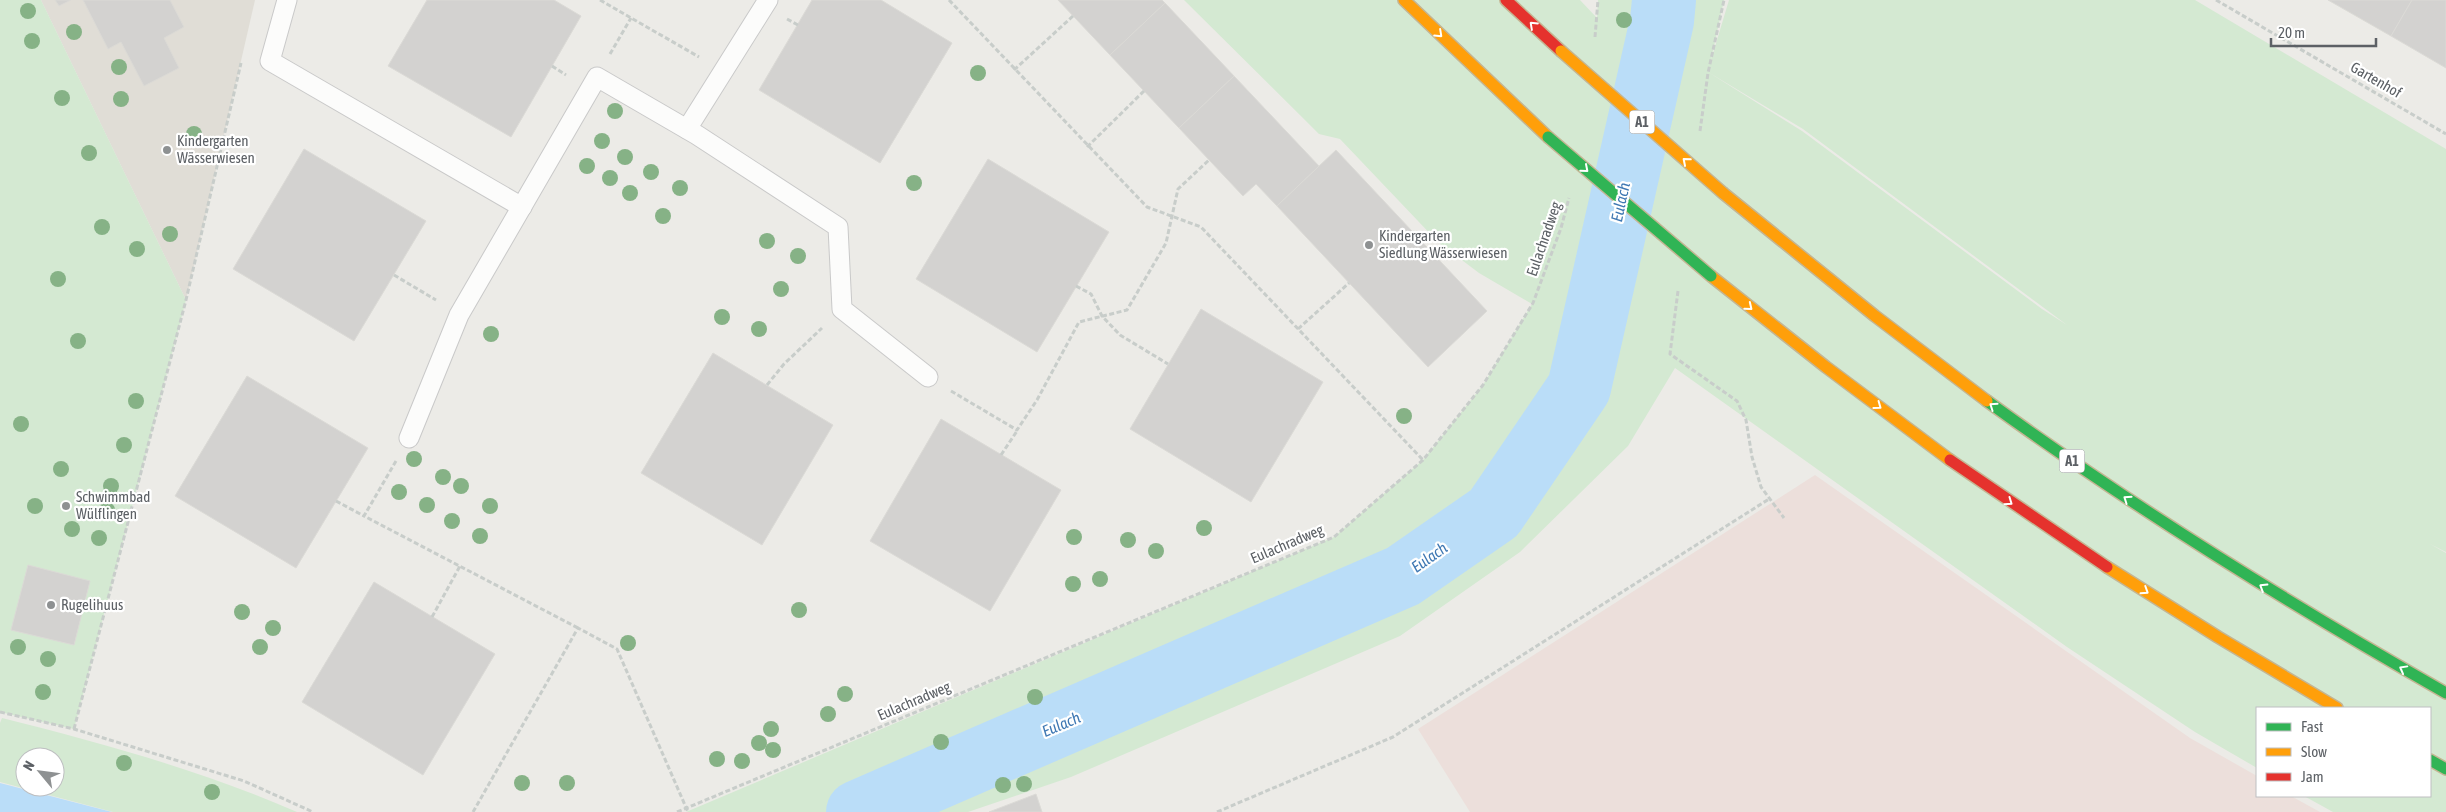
<svg xmlns="http://www.w3.org/2000/svg" width="2446" height="812" font-family="'Asap Condensed',sans-serif">
	<rect width="100%" height="100%" fill="#ecebe7"/>
	<!-- education -->
	<polygon fill="#e0ddd6" points="41,0 255,0 186,300"/>
	<!-- medical -->
	<polygon fill="#ecdfdb" points="1815,475 2190,738 2257,776 2257,796 2291,796 2320,812 1470,812 1418,729"/>
	<!-- green -->
	<g fill="#d4e9d2" fill-rule="evenodd">
		<polygon points="0,0 41,0 186,300 74,729 0,712"/>
		<path d="M1184,0H1580L1597,18L1598,0H1724L1711,60L1729,0H2195L2446,149V552L2430,544L2446,553V812H2333L2304,796H2430V708H2257V768L2195,732L2067,647L1675,368L1628,446L1520,552L1400,636L1071,777L968,812H686L1334,537L1423,460L1483,385L1532,304L1479,273L1438,242L1340,139L1319,134ZM1708,72L1803,129L2067,325L2042,309L1802,131Z"/>
		<path d="M2,718C102,743 203,771 297,812H113L0,782V723ZM25,757H55V787H25Z"/>
	</g>
	<!-- water -->
	<polygon fill="#baddf8" points="0,783 112,812 0,812"/>
	<g fill="none" stroke-linecap="round" stroke-linejoin="round">
		<!-- river -->
		<polyline stroke="#baddf8" stroke-width="64" points="858,812 1403,576 1494,513 1579,388 1662,21 1664,0"/>
	</g>
	<!-- building -->
	<g fill="#d3d2d0" stroke="#dbdad6">
		<polygon points="55,0 71,0 59,6"/>
		<polygon points="83,0 170,0 184,27 164,38 179,68 144,86 121,42 108,49"/>
		<polygon points="427,0 554,0 581,16 511,137 388,66"/>
		<polygon points="812,0 881,0 952,43 880,163 759,90"/>
		<polygon points="1058,0 1162,0 1165,3 1110,55"/>
		<polygon points="2328,0 2412,0 2391,36"/>
		<polygon points="2412,0 2446,0 2446,68 2391,36"/>
		<polygon points="1165,3 1234,76 1179,128 1110,55"/>
		<polygon points="1234,76 1319,166 1277,206 1256,184 1243,196 1179,128"/>
		<polygon points="304,149 426,221 354,341 233,269"/>
		<polygon points="1336,150 1487,311 1428,367 1277,206"/>
		<polygon points="988,159 1109,232 1037,352 916,279"/>
		<polygon points="1201,309 1323,382 1251,502 1130,429"/>
		<polygon points="713,353 833,425 762,545 641,473"/>
		<polygon points="247,376 368,448 296,568 175,496"/>
		<polygon points="941,419 1061,490 990,611 870,541"/>
		<polygon points="28,565 90,581 74,645 11,630"/>
		<polygon points="374,582 495,654 423,775 302,702"/>
		<polygon points="1036,794 1042,812 989,812"/>
	</g>
	<g fill="none" stroke-linecap="round" stroke-linejoin="round">
		<!-- lane casing -->
		<g stroke="#c9c9c9" stroke-width="21">
			<g id="lane">
				<polyline points="287,0 270,61 522,207"/>
				<polyline points="687,129 768,0"/>
				<polyline points="409,438 459,315 597,77 697,135 838,227 842,309 928,377"/>
			</g>
		</g>
		<!-- fast casing -->
		<g stroke="#c4b593" stroke-width="14">
			<g id="fast">
				<path d="M1987,401C2134,508 2288,603 2446,693"/>
				<polyline points="2430,760 2446,769"/>
			</g>
		</g>
		<!-- slow casing -->
		<g stroke="#c4b593" stroke-width="14">
			<g id="slow">
				<polyline points="1404,0 1548,137"/>
				<polyline points="1723,193 1875,316 1987,401"/>
				<polyline points="1711,276 1826,367 1950,460"/>
				<polyline points="2107,567 2218,637 2337,708"/>
			</g>
		</g>
		<!-- jam casing -->
		<g stroke="#c4b593" stroke-width="14">
			<g id="jam">
				<polyline points="1506,0 1561,51"/>
				<polyline points="1950,460 2107,567"/>
			</g>
		</g>
		<!-- path -->
		<g stroke="#c8cdca" stroke-width="3" stroke-dasharray="5 2.5" stroke-linecap="butt">
			<polyline points="600,0 699,57"/>
			<polyline points="949,0 1147,207 1201,227 1423,460"/>
			<polyline points="2216,0 2446,134"/>
			<polyline points="787,19 798,25"/>
			<polyline points="1595,37 1598,0"/>
			<polyline points="610,54 631,18"/>
			<polyline points="552,66 566,75"/>
			<polyline points="1014,70 1073,16"/>
			<polyline points="1700,131 1708,73 1724,0"/>
			<polyline points="1087,147 1144,91"/>
			<polyline points="394,275 436,300"/>
			<polyline points="1076,286 1091,294 1102,316 1120,335 1168,364"/>
			<polyline points="1678,291 1670,354 1737,401 1746,420 1752,457 1761,487 1784,518"/>
			<polyline points="1298,329 1349,283"/>
			<polyline points="767,385 784,364 822,328"/>
			<polyline points="951,391 1017,430 1037,400 1079,322 1127,310 1166,243 1178,189 1209,160"/>
			<polyline points="1001,455 1017,431"/>
			<polyline points="396,461 364,516 578,628"/>
			<polyline points="336,501 364,516"/>
			<polyline points="432,617 460,566"/>
			<polyline points="0,712 74,729 244,781 313,812"/>
			<polyline points="74,729 186,300 241,63"/>
			<polyline points="473,812 578,628 617,649 688,812"/>
			<polyline points="677,812 1334,537 1423,460 1483,385 1533,303 1561,228 1569,198"/>
			<polyline points="1217,812 1393,737 1769,499"/>
		</g>
		<!-- lane -->
		<use href="#lane" stroke="#fcfcfb" stroke-width="19"/>
		<!-- fast -->
		<use href="#fast" stroke="#30b455" stroke-width="11"/>
		<!-- slow -->
		<use href="#slow" stroke="#ff9f0a" stroke-width="11"/>
		<!-- jam -->
		<use href="#jam" stroke="#e5322d" stroke-width="11"/>
		<!-- fast-bridge casing -->
		<g stroke="#c4b593" stroke-width="14" stroke-linecap="butt">
			<polyline id="fast-bridge" points="1548,137 1711,276"/>
		</g>
		<!-- slow-bridge casing -->
		<g stroke="#c4b593" stroke-width="14" stroke-linecap="butt">
			<polyline id="slow-bridge" points="1561,51 1723,193"/>
		</g>
		<!-- fast-bridge -->
		<use href="#fast-bridge" stroke="#30b455" stroke-width="11"/>
		<!-- slow-bridge -->
		<use href="#slow-bridge" stroke="#ff9f0a" stroke-width="11"/>
	</g>
	<!-- trees -->
	<g fill="#86b286">
		<circle cx="28" cy="11" r="8"/>
		<circle cx="1624" cy="20" r="8"/>
		<circle cx="74" cy="32" r="8"/>
		<circle cx="32" cy="41" r="8"/>
		<circle cx="119" cy="67" r="8"/>
		<circle cx="978" cy="73" r="8"/>
		<circle cx="62" cy="98" r="8"/>
		<circle cx="121" cy="99" r="8"/>
		<circle cx="615" cy="111" r="8"/>
		<circle cx="194" cy="134" r="8"/>
		<circle cx="602" cy="141" r="8"/>
		<circle cx="89" cy="153" r="8"/>
		<circle cx="625" cy="157" r="8"/>
		<circle cx="587" cy="166" r="8"/>
		<circle cx="651" cy="172" r="8"/>
		<circle cx="610" cy="178" r="8"/>
		<circle cx="914" cy="183" r="8"/>
		<circle cx="680" cy="188" r="8"/>
		<circle cx="630" cy="193" r="8"/>
		<circle cx="663" cy="216" r="8"/>
		<circle cx="102" cy="227" r="8"/>
		<circle cx="170" cy="234" r="8"/>
		<circle cx="767" cy="241" r="8"/>
		<circle cx="137" cy="249" r="8"/>
		<circle cx="798" cy="256" r="8"/>
		<circle cx="58" cy="279" r="8"/>
		<circle cx="781" cy="289" r="8"/>
		<circle cx="722" cy="317" r="8"/>
		<circle cx="759" cy="329" r="8"/>
		<circle cx="491" cy="334" r="8"/>
		<circle cx="78" cy="341" r="8"/>
		<circle cx="136" cy="401" r="8"/>
		<circle cx="1404" cy="416" r="8"/>
		<circle cx="21" cy="424" r="8"/>
		<circle cx="124" cy="445" r="8"/>
		<circle cx="414" cy="459" r="8"/>
		<circle cx="61" cy="469" r="8"/>
		<circle cx="443" cy="477" r="8"/>
		<circle cx="111" cy="486" r="8"/>
		<circle cx="461" cy="486" r="8"/>
		<circle cx="399" cy="492" r="8"/>
		<circle cx="427" cy="505" r="8"/>
		<circle cx="35" cy="506" r="8"/>
		<circle cx="490" cy="506" r="8"/>
		<circle cx="107" cy="510" r="8"/>
		<circle cx="452" cy="521" r="8"/>
		<circle cx="1204" cy="528" r="8"/>
		<circle cx="72" cy="529" r="8"/>
		<circle cx="480" cy="536" r="8"/>
		<circle cx="1074" cy="537" r="8"/>
		<circle cx="99" cy="538" r="8"/>
		<circle cx="1128" cy="540" r="8"/>
		<circle cx="1156" cy="551" r="8"/>
		<circle cx="1100" cy="579" r="8"/>
		<circle cx="1073" cy="584" r="8"/>
		<circle cx="799" cy="610" r="8"/>
		<circle cx="242" cy="612" r="8"/>
		<circle cx="273" cy="628" r="8"/>
		<circle cx="628" cy="643" r="8"/>
		<circle cx="18" cy="647" r="8"/>
		<circle cx="260" cy="647" r="8"/>
		<circle cx="48" cy="659" r="8"/>
		<circle cx="43" cy="692" r="8"/>
		<circle cx="845" cy="694" r="8"/>
		<circle cx="1035" cy="697" r="8"/>
		<circle cx="828" cy="714" r="8"/>
		<circle cx="771" cy="729" r="8"/>
		<circle cx="941" cy="742" r="8"/>
		<circle cx="759" cy="743" r="8"/>
		<circle cx="773" cy="750" r="8"/>
		<circle cx="717" cy="759" r="8"/>
		<circle cx="742" cy="761" r="8"/>
		<circle cx="124" cy="763" r="8"/>
		<circle cx="522" cy="783" r="8"/>
		<circle cx="567" cy="783" r="8"/>
		<circle cx="1024" cy="784" r="8"/>
		<circle cx="1003" cy="785" r="8"/>
		<circle cx="212" cy="792" r="8"/>
	</g>
	<!-- one-way arrows -->
	<defs><path id="oneway-chevron" d="M-2-3.5L2.5 0L-2 3.5" fill="none" stroke-width="1.6" stroke-linecap="round" stroke-linejoin="round" transform="scale(1.25)"/></defs>
	<g stroke="#fff">
		<use href="#oneway-chevron" transform="translate(1533 25) rotate(-137)"/>
		<use href="#oneway-chevron" transform="translate(1439 34) rotate(43)"/>
		<use href="#oneway-chevron" transform="translate(1686 161) rotate(-139)"/>
		<use href="#oneway-chevron" transform="translate(1585 169) rotate(41)"/>
		<use href="#oneway-chevron" transform="translate(1749 307) rotate(39)"/>
		<use href="#oneway-chevron" transform="translate(1878 406) rotate(36)"/>
		<use href="#oneway-chevron" transform="translate(1993 406) rotate(-145)"/>
		<use href="#oneway-chevron" transform="translate(2127 499) rotate(-145)"/>
		<use href="#oneway-chevron" transform="translate(2009 502) rotate(35)"/>
		<use href="#oneway-chevron" transform="translate(2263 587) rotate(-148)"/>
		<use href="#oneway-chevron" transform="translate(2145 591) rotate(33)"/>
		<use href="#oneway-chevron" transform="translate(2403 669) rotate(-151)"/>
	</g>
	<!-- markers -->
	<g fill="#8e9192" stroke="#fff" stroke-width="2">
		<circle cx="167" cy="150" r="5"/>
		<circle cx="1369" cy="245" r="5"/>
		<circle cx="66" cy="506" r="5"/>
		<circle cx="51" cy="605" r="5"/>
	</g>
	<g text-anchor="middle" stroke-width="4.5" stroke-linejoin="round" paint-order="stroke">
		<!-- shield labels -->
		<g fill="#fff" stroke="#8d9093" stroke-width="1">
			<rect x="1629.5" y="110.5" width="25" height="23" rx="4"/>
			<rect x="2059.5" y="449.5" width="25" height="23" rx="4"/>
		</g>
		<g font-size="14" font-weight="bold" fill="#5c6065">
			<text x="1642" y="127">A1</text>
			<text x="2072" y="466">A1</text>
		</g>
		<!-- street labels -->
		<g font-size="15" fill="#5c6065" stroke="#fff">
			<text transform="translate(2376 80) rotate(30)" y="5">Gartenhof</text>
			<text transform="translate(1544 239) rotate(-71)" y="5">Eulachradweg</text>
			<text transform="translate(1287 544) rotate(-23)" y="5">Eulachradweg</text>
			<text transform="translate(914 701) rotate(-23)" y="5">Eulachradweg</text>
		</g>
		<!-- poi labels -->
		<g font-size="15" fill="#5c6065" stroke="#fff" text-anchor="start">
			<text x="177" y="146">Kindergarten<tspan x="177" dy="17">Wässerwiesen</tspan></text>
			<text x="1379" y="241">Kindergarten<tspan x="1379" dy="17">Siedlung Wässerwiesen</tspan></text>
			<text x="76" y="502">Schwimmbad<tspan x="76" dy="17">Wülflingen</tspan></text>
			<text x="61" y="610">Rugelihuus</text>
		</g>
		<!-- water labels -->
		<g font-size="16" font-style="italic" fill="#3f78b3" stroke="#fff">
			<text transform="translate(1620 202) rotate(-78)" y="6">Eulach</text>
			<text transform="translate(1429 557) rotate(-35)" y="6">Eulach</text>
			<text transform="translate(1061 724) rotate(-23)" y="6">Eulach</text>
		</g>
	</g>
	<!-- legend -->
	<rect x="2256" y="707" width="175" height="90" fill="#ffffff" stroke="#bebfc1"/>
	<rect x="2266" y="723" width="25" height="8" fill="#30b455" stroke="#bebfc1"/>
	<text x="2301" y="732" font-size="15" fill="#5c6065">Fast</text>
	<rect x="2266" y="748" width="25" height="8" fill="#ff9f0a" stroke="#bebfc1"/>
	<text x="2301" y="757" font-size="15" fill="#5c6065">Slow</text>
	<rect x="2266" y="773" width="25" height="8" fill="#e5322d" stroke="#bebfc1"/>
	<text x="2301" y="782" font-size="15" fill="#5c6065">Jam</text>
	<!-- north arrow -->
	<g transform="translate(40 772) rotate(299)"><circle r="24" fill="#ffffff" stroke="#bebfc1"/>
	<path d="M0-4L9 19L0 12L-9 19Z" fill="#8e9192"/>
	<text y="-8" font-size="14" font-weight="bold" text-anchor="middle" fill="#5c6065">N</text>
	</g>
	<!-- scale -->
	<path d="M2271 38v8h105v-8" fill="none" stroke="#5c6065" stroke-width="2.5"/>
	<text x="2278" y="38" font-size="15" fill="#5c6065" stroke="#ffffff" stroke-width="4" paint-order="stroke">20 m</text>
</svg>
